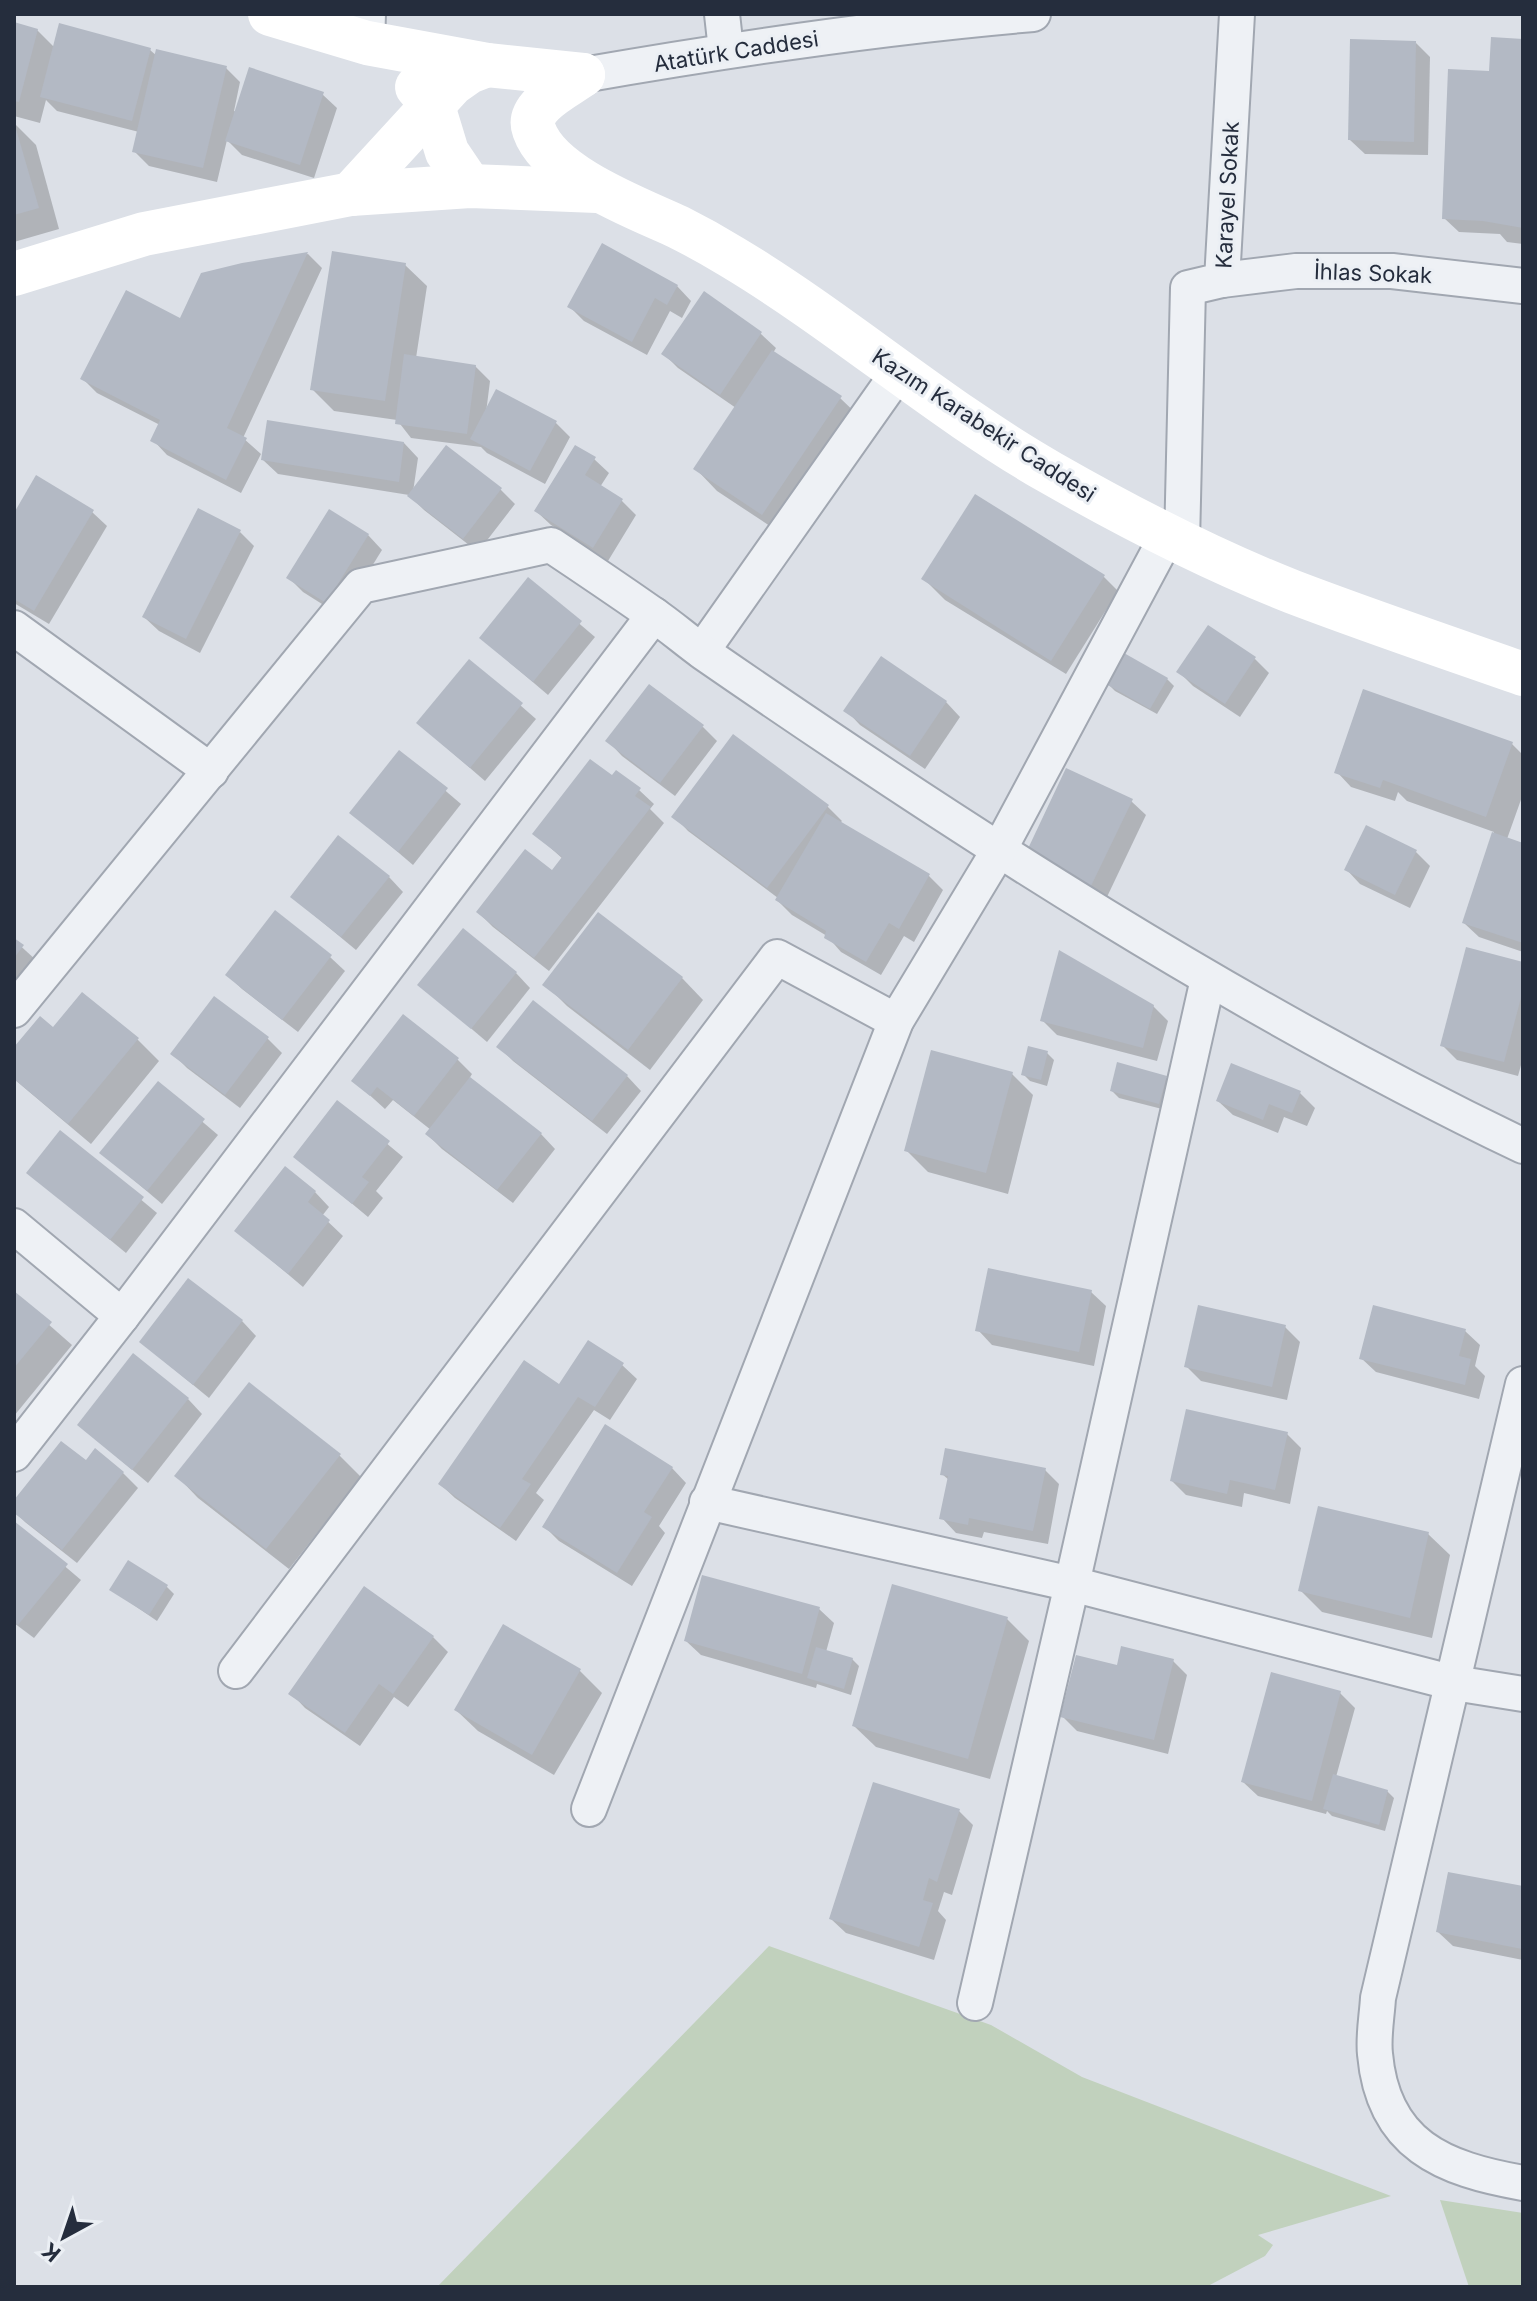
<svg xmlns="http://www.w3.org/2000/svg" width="1537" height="2301" font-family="Inter,sans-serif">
	<rect width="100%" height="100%" fill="#dce0e7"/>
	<!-- green -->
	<g fill="#c1d1bd">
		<polygon points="769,1946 991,2025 1082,2077 1391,2196 1258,2235 1273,2245 1265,2256 1206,2287 437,2287"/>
		<polygon points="1440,2200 1523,2213 1523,2287 1469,2287"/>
	</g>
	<!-- shadow -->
	<g fill="#0003">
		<polygon points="14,24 37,30 55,48 150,50 157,56 226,68 240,82 234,111 237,112 322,94 337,108 314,178 242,155 227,140 217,182 149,166 135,152 139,132 57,111 46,100 40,123 14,116"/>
		<polygon points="1523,41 1523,244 1507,242 1500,234 1459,232 1444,218 1488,73"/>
		<polygon points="1416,43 1430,57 1428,155 1365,154 1350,140"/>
		<polygon points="14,123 36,145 59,229 14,242"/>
		<polygon points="308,254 322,268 243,438 261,454 241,493 167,455 153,440 160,425 97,393 83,379 181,321 242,265"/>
		<polygon points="405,265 427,286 416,358 475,366 490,381 486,413 555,422 570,437 545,484 487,453 481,447 411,438 397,420 334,411 312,389"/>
		<polygon points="677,286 691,301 682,318 670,311 647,355 584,321 569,306"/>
		<polygon points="705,294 761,334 776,348 773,353 840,398 862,419 785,536 717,491 696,469 736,408 678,368 664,354"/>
		<polygon points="404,443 418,458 413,492 447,448 501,490 515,504 478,552 424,510 409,495 278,474 263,460"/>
		<polygon points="594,459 609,473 600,487 622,501 636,515 608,561 551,525 536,511"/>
		<polygon points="92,512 107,526 49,624 14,603 14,517"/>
		<polygon points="240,532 254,546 200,653 159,631 144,617"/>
		<polygon points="368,535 382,550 341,616 303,592 289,578"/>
		<polygon points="1104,577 1118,591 1066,674 945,600 924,579"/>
		<polygon points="528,580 595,637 548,695 481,638"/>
		<polygon points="1255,659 1269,673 1240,717 1193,686 1179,672"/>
		<polygon points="470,661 536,719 485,781 418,723"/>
		<polygon points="1167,679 1174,686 1157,714 1115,691 1108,684"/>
		<polygon points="946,702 960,717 925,769 860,725 846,710"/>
		<polygon points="703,727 717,741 675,796 622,756 608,741"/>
		<polygon points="1512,744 1523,755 1523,794 1507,839 1523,845 1523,952 1479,937 1464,923 1494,832 1407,801 1398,792 1395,801 1351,787 1337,772"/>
		<polygon points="400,752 461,804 413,865 352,813"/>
		<polygon points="612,778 639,790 654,804 650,809 664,823 549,971 493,927 478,912 552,873 563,859 535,834"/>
		<polygon points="1131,801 1146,815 1106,899 1042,869"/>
		<polygon points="827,806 842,821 840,823 929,876 943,890 914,942 904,936 881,975 841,952 827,936 792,915 777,900 778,898 688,831 674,816"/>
		<polygon points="1416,852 1430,866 1410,908 1360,884 1346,869"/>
		<polygon points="389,877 403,892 356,950 292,897"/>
		<polygon points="14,940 37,961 14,991"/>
		<polygon points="330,957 345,971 298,1032 242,989 227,975"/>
		<polygon points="1523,964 1523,1058 1518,1076 1457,1060 1442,1045"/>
		<polygon points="516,973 530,988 487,1042 420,985"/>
		<polygon points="682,978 703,1000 650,1070 567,1006 545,984"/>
		<polygon points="83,995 138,1040 159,1061 91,1144 14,1079 14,1050 54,1030"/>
		<polygon points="1153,1006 1168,1021 1157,1061 1057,1035 1042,1020"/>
		<polygon points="403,1017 458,1060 472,1074 469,1079 541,1134 555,1149 513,1203 442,1149 427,1134 431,1130 393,1100 385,1109 354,1081"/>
		<polygon points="267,1038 282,1053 240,1108 187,1068 173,1054"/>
		<polygon points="499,1047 627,1076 641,1091 607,1134 513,1061"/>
		<polygon points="1047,1053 1054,1060 1047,1086 1030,1081 1023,1074"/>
		<polygon points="1232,1065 1300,1093 1315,1108 1307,1126 1284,1117 1278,1133 1233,1115 1218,1101"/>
		<polygon points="1011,1073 1033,1095 1008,1194 928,1172 907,1151"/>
		<polygon points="1166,1078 1173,1085 1166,1110 1119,1098 1112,1091"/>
		<polygon points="158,1084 218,1135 162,1204 102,1153"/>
		<polygon points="338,1103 403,1157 376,1191 383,1198 368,1217 296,1157"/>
		<polygon points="61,1133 157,1213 126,1253 29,1173"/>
		<polygon points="315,1192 329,1207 322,1216 343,1236 303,1287 237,1231"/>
		<polygon points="1091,1292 1106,1306 1094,1366 992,1345 978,1330"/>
		<polygon points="14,1294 72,1345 14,1416"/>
		<polygon points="242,1321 256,1336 209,1398 141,1342"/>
		<polygon points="1285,1327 1300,1342 1287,1400 1201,1381 1187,1367"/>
		<polygon points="1465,1331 1480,1345 1475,1366 1485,1376 1479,1399 1376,1372 1361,1358"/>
		<polygon points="622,1365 637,1379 610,1420 594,1410 536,1493 544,1500 516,1541 455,1498 440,1484 559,1387"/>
		<polygon points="249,1384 340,1456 361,1477 289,1569 198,1498 177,1476"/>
		<polygon points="188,1399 202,1414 148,1483 79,1425"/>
		<polygon points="1287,1434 1301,1448 1290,1504 1244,1493 1242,1507 1186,1495 1172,1481"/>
		<polygon points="86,1463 123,1473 138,1488 77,1563 25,1522 14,1511 14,1503"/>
		<polygon points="672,1468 686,1483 659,1526 665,1533 632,1586 559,1541 544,1526"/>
		<polygon points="1045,1470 1059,1484 1048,1544 984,1532 982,1538 956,1533 942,1518 949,1480 942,1474"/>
		<polygon points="14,1523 81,1580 34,1638 14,1623"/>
		<polygon points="1428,1534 1450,1555 1432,1638 1322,1612 1301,1591"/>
		<polygon points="167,1587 174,1594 157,1621 112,1590"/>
		<polygon points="819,1609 834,1623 826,1652 852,1659 859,1666 851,1695 817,1684 816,1688 701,1655 686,1641"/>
		<polygon points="1007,1619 1029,1641 990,1779 876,1747 854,1726"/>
		<polygon points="504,1627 580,1671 602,1693 554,1775 478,1731 456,1710"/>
		<polygon points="433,1637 448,1652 408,1707 394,1697 360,1746 305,1708 291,1693"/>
		<polygon points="1173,1661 1187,1675 1168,1754 1077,1731 1062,1716 1119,1667"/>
		<polygon points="1340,1693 1355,1708 1336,1777 1387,1791 1394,1798 1385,1831 1332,1816 1327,1811 1326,1814 1258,1796 1243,1782"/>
		<polygon points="959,1811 973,1825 952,1895 944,1892 938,1911 946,1920 934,1960 846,1933 831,1919"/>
		<polygon points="1449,1874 1523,1888 1523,1960 1453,1946 1438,1932"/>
	</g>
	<!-- building -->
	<g fill="#b3b9c4">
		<polygon points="14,22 38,29 19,102 14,101"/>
		<polygon points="59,23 151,48 132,121 40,97"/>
		<polygon points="1491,37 1523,39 1523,228 1483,221 1442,219 1448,69 1489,71"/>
		<polygon points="1350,39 1416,41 1414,142 1348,140"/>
		<polygon points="156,49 227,66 203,168 132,152"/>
		<polygon points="249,67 324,92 300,165 225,141"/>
		<polygon points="14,122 39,208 14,215"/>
		<polygon points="602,243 678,285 667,305 655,298 632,342 567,307"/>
		<polygon points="332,251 406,263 385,401 310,390"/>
		<polygon points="308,252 227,428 247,438 226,480 150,441 160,420 80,379 126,290 180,318 201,273 242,263"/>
		<polygon points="704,291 762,332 720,395 661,354"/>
		<polygon points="772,350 842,396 762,515 693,469"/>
		<polygon points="404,354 476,365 467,434 395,424"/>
		<polygon points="496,389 557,421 530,471 470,439"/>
		<polygon points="267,420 404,442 399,482 261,460"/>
		<polygon points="446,445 502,488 463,539 407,496"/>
		<polygon points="575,445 596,457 585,475 623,499 593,548 534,511"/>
		<polygon points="36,475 94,510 34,611 14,599 14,513"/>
		<polygon points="975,494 1105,575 1051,661 921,579"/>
		<polygon points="198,508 241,530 186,639 142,617"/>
		<polygon points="329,509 369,534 326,603 286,578"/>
		<polygon points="528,577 582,621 533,682 479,638"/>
		<polygon points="1208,625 1256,657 1225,704 1176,672"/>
		<polygon points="1124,653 1168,678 1150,709 1106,684"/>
		<polygon points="881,656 947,701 910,756 843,711"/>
		<polygon points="469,659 523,703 470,768 416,723"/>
		<polygon points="649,684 704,725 660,783 605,741"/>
		<polygon points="1363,689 1513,742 1486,817 1383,780 1380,788 1334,773"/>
		<polygon points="733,734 829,805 767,888 671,817"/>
		<polygon points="399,750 448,788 398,852 349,813"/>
		<polygon points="590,759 612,775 616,770 641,788 635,796 651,807 534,958 476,912 525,849 552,870 562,857 532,834"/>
		<polygon points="1066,768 1133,799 1091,886 1025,855"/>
		<polygon points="826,813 930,874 899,929 889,923 866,962 824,938 826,931 775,900"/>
		<polygon points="1366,825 1417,850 1395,895 1344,870"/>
		<polygon points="1492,832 1523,843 1523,943 1462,923"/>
		<polygon points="338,835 390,876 341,937 290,897"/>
		<polygon points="275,910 332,955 282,1020 225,975"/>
		<polygon points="598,912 683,977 628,1050 542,985"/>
		<polygon points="463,928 517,972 471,1029 417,985"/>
		<polygon points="14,938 24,945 14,958"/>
		<polygon points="1466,947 1523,962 1523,990 1504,1062 1440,1046"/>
		<polygon points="1059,950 1154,1005 1143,1048 1040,1021"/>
		<polygon points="82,992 139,1038 68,1124 14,1079 14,1047 40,1016 53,1027"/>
		<polygon points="214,996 269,1037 225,1095 170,1054"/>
		<polygon points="533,1000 628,1075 592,1121 496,1047"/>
		<polygon points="403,1014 459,1058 414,1116 377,1087 370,1096 351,1081"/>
		<polygon points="1028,1046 1048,1051 1041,1080 1021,1075"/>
		<polygon points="931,1050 1013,1072 986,1173 904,1151"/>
		<polygon points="1117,1062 1167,1076 1159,1104 1110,1091"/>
		<polygon points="1231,1063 1301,1091 1292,1113 1269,1104 1263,1120 1216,1101"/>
		<polygon points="470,1077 542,1133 497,1190 425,1134"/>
		<polygon points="158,1081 205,1119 147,1191 99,1153"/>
		<polygon points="337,1100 390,1141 362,1177 369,1182 352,1204 293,1157"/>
		<polygon points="60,1130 144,1197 110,1240 26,1173"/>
		<polygon points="285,1166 316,1191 308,1202 330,1220 288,1274 234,1231"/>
		<polygon points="988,1268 1092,1290 1079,1352 975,1331"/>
		<polygon points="188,1278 243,1320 193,1385 139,1342"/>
		<polygon points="14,1291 52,1322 14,1368"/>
		<polygon points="1198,1305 1286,1325 1272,1387 1184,1367"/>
		<polygon points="1373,1305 1466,1329 1459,1356 1471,1359 1465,1385 1359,1359"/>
		<polygon points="588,1340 624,1363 595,1407 578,1397 522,1479 531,1484 500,1528 438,1484 524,1360 559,1384"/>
		<polygon points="133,1353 189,1398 132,1470 77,1425"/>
		<polygon points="249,1382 341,1454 266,1549 174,1476"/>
		<polygon points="1186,1409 1288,1432 1275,1490 1230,1480 1227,1494 1170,1481"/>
		<polygon points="605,1424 673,1467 644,1512 652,1517 617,1573 542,1527"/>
		<polygon points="61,1441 86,1460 95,1448 124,1472 62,1550 14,1513 14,1500"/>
		<polygon points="945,1448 1046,1468 1033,1531 969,1518 968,1525 939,1519 948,1476 940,1475"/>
		<polygon points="1318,1506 1429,1532 1410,1618 1298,1591"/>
		<polygon points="14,1521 68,1564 18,1625 14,1622"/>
		<polygon points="128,1560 168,1585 149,1615 109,1590"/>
		<polygon points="702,1575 820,1607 802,1674 684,1641"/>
		<polygon points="892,1584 1008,1617 968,1759 852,1726"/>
		<polygon points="364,1586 434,1636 393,1694 379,1684 345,1733 288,1694"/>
		<polygon points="503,1624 581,1669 532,1755 454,1710"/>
		<polygon points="1121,1646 1174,1659 1154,1740 1060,1717 1076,1655 1117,1665"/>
		<polygon points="816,1647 853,1658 844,1689 807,1678"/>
		<polygon points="1271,1672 1341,1691 1312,1801 1241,1782"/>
		<polygon points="1333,1774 1388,1790 1379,1825 1323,1809"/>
		<polygon points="873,1782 960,1809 937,1882 929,1878 923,1900 933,1903 919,1947 829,1919"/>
		<polygon points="1448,1872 1523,1886 1522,1949 1436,1932"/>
	</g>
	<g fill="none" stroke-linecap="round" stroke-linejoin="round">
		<!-- street casing -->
		<g stroke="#a1a7b1" stroke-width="38">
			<g id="street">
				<polyline points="722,14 726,50"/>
				<polyline points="367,43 368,14"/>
				<path d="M583,75C732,49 881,27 1033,14"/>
				<polyline points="1222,280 1296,271 1392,271 1523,286"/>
				<polyline points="1182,542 1188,288 1222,280 1237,14"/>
				<polyline points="14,628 211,771"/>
				<polyline points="702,651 898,373"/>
				<path d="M14,1010L361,586L551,545C584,567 618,590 651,613C669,625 686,640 704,653C966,834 1236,1008 1523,1146"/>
				<polyline points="14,1226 122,1316"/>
				<path d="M1523,1384L1378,1998C1377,2016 1373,2036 1375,2054C1383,2145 1443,2169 1523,2183"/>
				<polyline points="14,1454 122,1316 654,615"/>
				<polyline points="707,1502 1072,1584 1454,1683 1523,1694"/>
				<polyline points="236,1671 777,957 896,1021"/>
				<polyline points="589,1809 896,1021 999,850 1167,536"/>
				<polyline points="975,2003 1072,1584 1208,979"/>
			</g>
		</g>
		<!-- street -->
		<use href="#street" stroke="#eef1f5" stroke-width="34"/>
		<!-- secondary -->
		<g stroke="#fff" stroke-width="44">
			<polyline points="270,14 367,43 487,65 583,75"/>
			<path d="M583,75C567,87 525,106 534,130C550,176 637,208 678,227C696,236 714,246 732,257C842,323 939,409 1051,473C1128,517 1209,559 1293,592C1369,621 1446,647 1523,674"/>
			<polyline points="417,87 433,106 447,152 470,186"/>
			<polyline points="351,194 452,84 469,72 487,65"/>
			<polyline points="14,274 144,234 351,194 470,186 597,191"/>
		</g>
	</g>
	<g text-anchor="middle" stroke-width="6" stroke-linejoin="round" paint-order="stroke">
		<!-- street labels -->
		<g font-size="22" fill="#252d3d" stroke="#ebeff4">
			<text transform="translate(736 51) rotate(-9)" y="8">Atatürk Caddesi</text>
			<text transform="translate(1227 195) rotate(-87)" y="8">Karayel Sokak</text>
			<text transform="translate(1373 273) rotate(2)" y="8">İhlas Sokak</text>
			<text transform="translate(984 425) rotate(33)" y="8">Kazım Karabekir Caddesi</text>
		</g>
	</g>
	<!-- border -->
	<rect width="1537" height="2301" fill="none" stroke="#252d3d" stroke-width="32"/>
	<!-- north arrow -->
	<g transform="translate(64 2237) rotate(220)" stroke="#ebeff4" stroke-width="6" paint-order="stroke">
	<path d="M0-6L14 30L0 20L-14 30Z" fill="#252d3d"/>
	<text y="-12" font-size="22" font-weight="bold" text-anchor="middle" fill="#252d3d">K</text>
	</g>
</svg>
